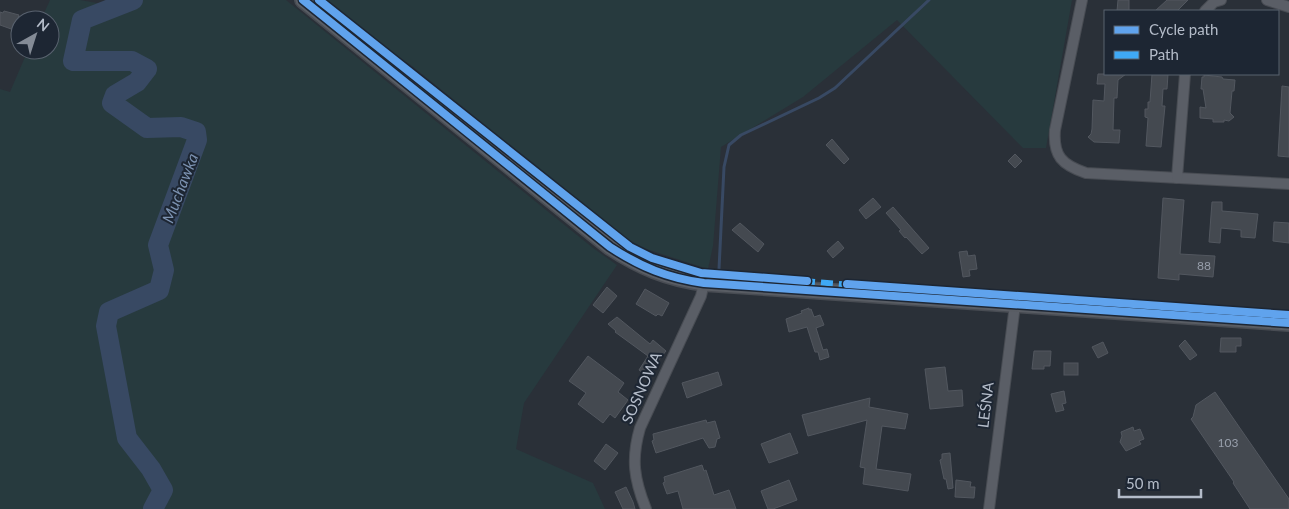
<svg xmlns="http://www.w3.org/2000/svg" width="1289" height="509" font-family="Lato,sans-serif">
	<rect width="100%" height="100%" fill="#2a3038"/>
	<!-- green -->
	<g fill="#273a3e">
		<polygon points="50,0 80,0 108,5 110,0 286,0 593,248 617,265 524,403 516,449 593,483 605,509 0,509 0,89 10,92 28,50 50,50 50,20 41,20"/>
		<polygon points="324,0 1072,0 1046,148 1023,148 897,20 803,97 721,147 713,246 708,269 634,245 412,66 369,36"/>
	</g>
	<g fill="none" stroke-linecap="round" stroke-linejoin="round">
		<!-- stream -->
		<polyline stroke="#384963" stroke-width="3" points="719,269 724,167 729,145 741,135 819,98 835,88 929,0"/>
		<!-- river -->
		<polyline stroke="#384963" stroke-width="20" points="133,0 82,20 73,61 132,61 147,69 137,82 115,95 112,103 147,128 181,127 196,132 197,140 158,245 164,270 159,290 109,312 106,326 127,438 151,469 163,490 153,509"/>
	</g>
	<!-- building -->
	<g fill="#444950" stroke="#52575f">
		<polygon points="1118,0 1129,0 1129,11 1117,11"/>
		<polygon points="1167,0 1188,0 1177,11 1155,11"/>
		<polygon points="4,11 19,15 14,30 0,25 0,12 3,13"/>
		<polygon points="1098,74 1126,74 1118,80 1117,98 1114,98 1113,130 1120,130 1119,143 1094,142 1088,137 1091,134 1092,129 1093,100 1104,101 1105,84 1097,84"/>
		<polygon points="1152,74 1168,74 1167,89 1163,89 1162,106 1165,106 1161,147 1146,146 1148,118 1145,117 1145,109 1148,109 1148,102 1150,102"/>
		<polygon points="1204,75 1222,77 1223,79 1235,80 1234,91 1232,91 1230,113 1234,117 1229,121 1224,120 1224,122 1213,122 1213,119 1200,118 1200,107 1206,108 1203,89 1201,89 1202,77 1204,77"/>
		<polygon points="1282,86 1289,87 1289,157 1278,156"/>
		<polygon points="832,139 849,159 844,164 826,145"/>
		<polygon points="1015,154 1022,161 1015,168 1008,161"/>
		<polygon points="873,198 881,207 866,219 859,210"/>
		<polygon points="1163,198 1184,200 1180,254 1215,256 1213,277 1179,274 1179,280 1158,278"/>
		<polygon points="1212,202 1222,202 1222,211 1258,214 1255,238 1241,237 1241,230 1221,228 1220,243 1209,242"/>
		<polygon points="893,207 929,248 922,254 906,237 905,238 899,231 901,230 886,213"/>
		<polygon points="1274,222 1289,223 1289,243 1273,241"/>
		<polygon points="740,223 764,244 758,252 732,230"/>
		<polygon points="838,241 844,248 833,258 827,251"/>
		<polygon points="967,251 968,256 975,255 977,269 969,270 970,276 963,277 959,252"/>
		<polygon points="607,287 617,296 603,313 593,305"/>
		<polygon points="645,289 669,303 662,316 658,314 656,316 636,304"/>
		<polygon points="809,308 809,310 811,309 814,317 820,315 824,325 816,328 823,350 827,349 829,357 820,360 818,352 815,352 807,327 789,332 786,319 802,313 801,311"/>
		<polygon points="617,317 650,344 653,340 666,351 646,375 639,370 648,356 615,332 616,331 608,324"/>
		<polygon points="1221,338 1241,338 1241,346 1236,346 1236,352 1220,352"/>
		<polygon points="1185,340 1197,355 1190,360 1179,346"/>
		<polygon points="1103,342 1108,353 1098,358 1092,347"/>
		<polygon points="1034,351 1051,351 1050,366 1044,366 1044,369 1032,369"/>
		<polygon points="588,356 624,383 618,392 628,400 615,418 610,414 603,423 578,404 586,393 569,381"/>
		<rect x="1064" y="363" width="14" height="12"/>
		<polygon points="945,367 948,391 962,390 963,406 930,409 925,369"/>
		<polygon points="718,372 722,385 687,398 682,383"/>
		<polygon points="1064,391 1066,403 1062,404 1064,410 1056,412 1051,394"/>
		<polygon points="1215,392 1289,499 1289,509 1250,509 1233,483 1234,482 1195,425 1191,419 1193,417 1196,405"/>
		<polygon points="870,398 869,407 908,414 905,429 882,426 876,469 911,474 908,491 863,484 865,468 860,467 867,420 808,436 802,415"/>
		<polygon points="706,420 707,423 715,421 720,438 717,439 715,447 709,448 703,438 656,453 652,441 654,440 653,434"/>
		<polygon points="1133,427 1134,431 1140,429 1144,439 1139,441 1141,444 1126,451 1120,442 1122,436 1121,432"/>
		<polygon points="790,433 798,453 769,463 761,444"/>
		<polygon points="606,444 618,453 605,470 594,461"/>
		<polygon points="950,453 953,488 948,489 946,479 944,479 940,460 942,459 942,454"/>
		<polygon points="702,465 704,471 706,470 714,495 729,490 736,509 683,509 678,491 667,494 663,483 665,482 664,477"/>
		<polygon points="789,480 797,500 773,509 768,509 761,491"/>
		<polygon points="956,480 971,482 970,487 975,487 974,498 955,497"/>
		<polygon points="626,487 633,502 635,509 623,509 615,492"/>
	</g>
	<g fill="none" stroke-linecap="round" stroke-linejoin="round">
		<!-- minor casing -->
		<g stroke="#484c53" stroke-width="12">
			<g id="minor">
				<path d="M1082,0L1055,130C1053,156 1062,165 1086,173L1289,184"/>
				<polyline points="1267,0 1289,7"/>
				<polyline points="1205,11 1214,2 1221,0"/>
				<polyline points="1177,178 1185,74"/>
				<path d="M646,509C634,479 631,459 640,428L701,296L704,283"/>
				<polyline points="989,509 1015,305"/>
			</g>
		</g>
		<!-- secondary casing -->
		<g stroke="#484c53" stroke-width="18">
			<path id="secondary" d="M303,0L610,247C641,267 667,278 704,283L1289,323"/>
		</g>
		<!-- minor -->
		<use href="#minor" stroke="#5a5e66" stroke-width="10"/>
		<!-- secondary -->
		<use href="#secondary" stroke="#595d64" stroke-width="15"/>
		<!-- quiet -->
		<polyline stroke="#3fa9f5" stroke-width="6" stroke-dasharray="12 6" stroke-linecap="butt" points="803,281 850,285"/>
		<!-- cycleway casing -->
		<g stroke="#1d2633" stroke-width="11">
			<g id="cycleway">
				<path d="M303,0L610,247C641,267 667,278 704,283L1289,323"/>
				<polyline points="319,0 630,247 652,258 701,273 807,281"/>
				<polyline points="847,284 1289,315"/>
			</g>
		</g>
		<!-- cycleway -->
		<use href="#cycleway" stroke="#60a3ed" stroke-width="8"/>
	</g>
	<g text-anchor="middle" stroke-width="4" stroke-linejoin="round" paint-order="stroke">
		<!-- number labels -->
		<g font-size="12" fill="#989fab">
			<text x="1204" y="270">88</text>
			<text x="1228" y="447">103</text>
		</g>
		<!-- street labels -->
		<g font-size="15" fill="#b4bcc9" stroke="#1d2633">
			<text transform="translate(642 388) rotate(-66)" y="5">SOSNOWA</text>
			<text transform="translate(986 405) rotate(-83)" y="5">LEŚNA</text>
		</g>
		<!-- water labels -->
		<g font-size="16" font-style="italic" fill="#7c92b1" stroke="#1d2633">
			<text transform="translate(180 188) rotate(-69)" y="6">Muchawka</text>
		</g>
	</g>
	<!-- legend -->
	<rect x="1104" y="10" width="175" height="65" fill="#1d2633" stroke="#59626f"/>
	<rect x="1114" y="26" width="25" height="8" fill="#60a3ed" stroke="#59626f"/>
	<text x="1149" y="35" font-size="15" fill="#b4bcc9">Cycle path</text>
	<rect x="1114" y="51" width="25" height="8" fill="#3fa9f5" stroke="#59626f"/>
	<text x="1149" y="60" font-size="15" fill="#b4bcc9">Path</text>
	<!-- north arrow -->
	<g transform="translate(35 35) rotate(39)"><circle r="24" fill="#1d2633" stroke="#59626f"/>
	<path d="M0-4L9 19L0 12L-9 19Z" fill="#848b96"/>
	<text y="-8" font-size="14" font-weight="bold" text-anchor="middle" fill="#b4bcc9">N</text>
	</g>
	<!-- scale -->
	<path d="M1119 489v8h82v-8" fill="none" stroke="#b4bcc9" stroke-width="2.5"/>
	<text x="1126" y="489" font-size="15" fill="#b4bcc9" stroke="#1d2633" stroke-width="4" paint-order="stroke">50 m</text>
</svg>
